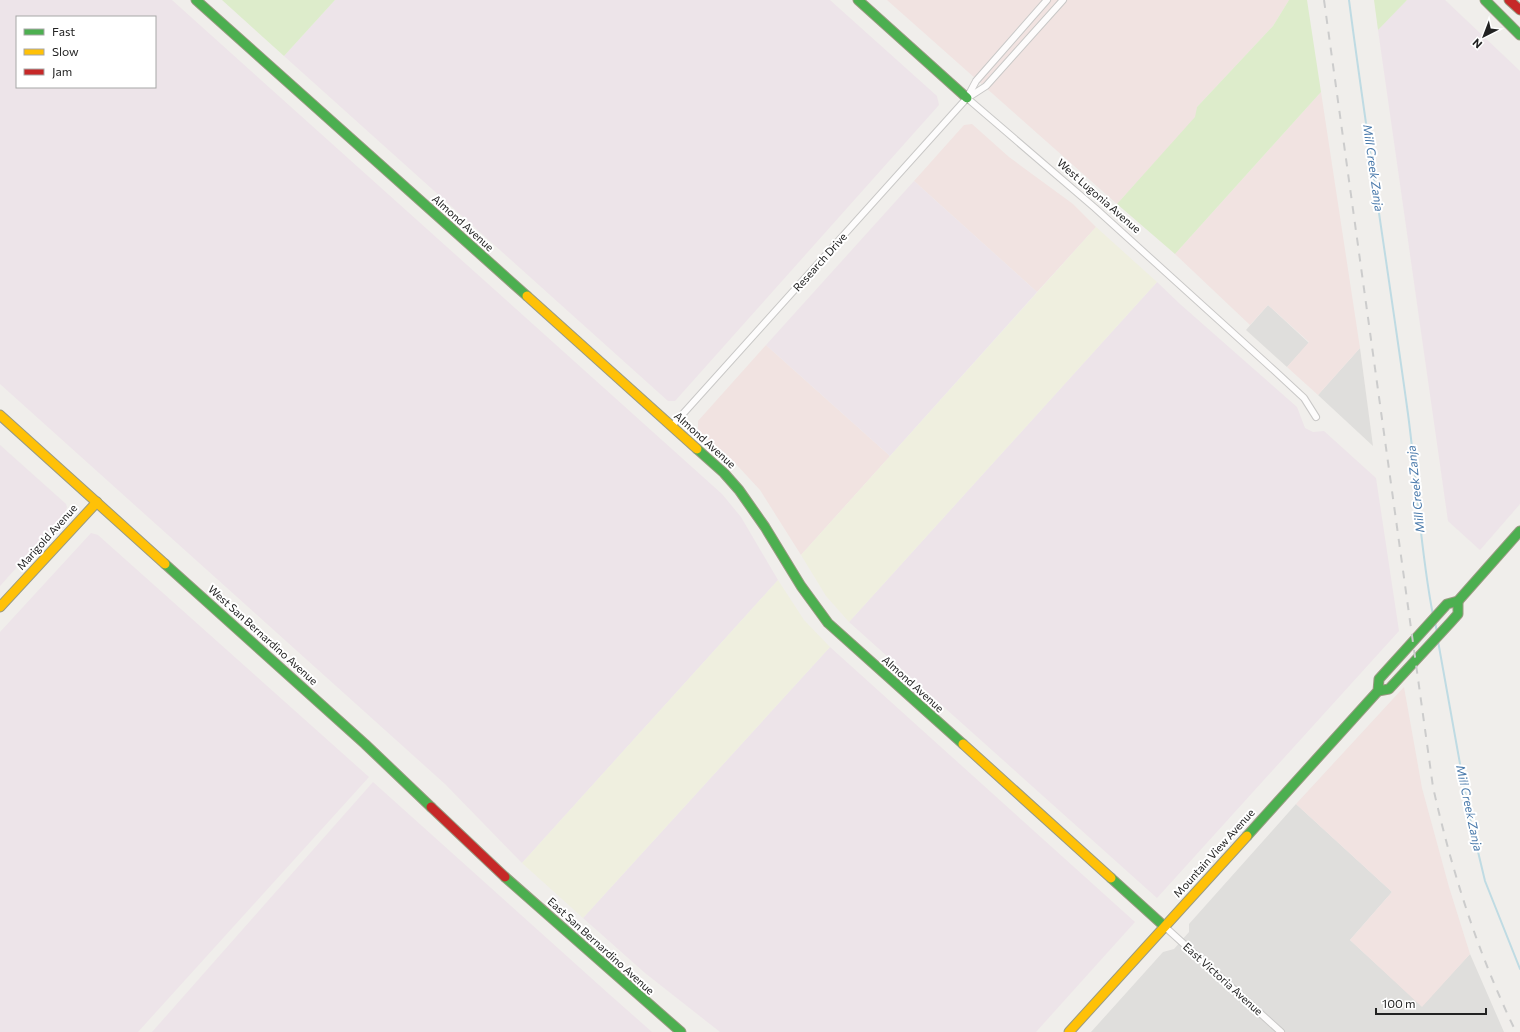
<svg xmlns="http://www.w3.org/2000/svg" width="1520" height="1032" font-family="Commissioner,sans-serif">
	<rect width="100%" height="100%" fill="#f0eeeb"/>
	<!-- residential -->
	<g fill="#dfdedc">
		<polygon points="1268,305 1309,343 1287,367 1246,330"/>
		<polygon points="1360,348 1373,446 1318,395"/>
		<polygon points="1296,804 1392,892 1350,940 1422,1006 1470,954 1504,1032 1091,1032 1163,952 1174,949 1189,932 1189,924"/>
	</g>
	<!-- commercial -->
	<g fill="#f1e3e1">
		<polygon points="887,0 1289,0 1273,26 1197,107 1196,117 1117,204"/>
		<polygon points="1321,92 1360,348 1318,395 1287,367 1309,342 1268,305 1250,325 1175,254"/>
		<polygon points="972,124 1009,157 1073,204 1096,227 1037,292 914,181 964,125"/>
		<polygon points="766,345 890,456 801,555 760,490 735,463 698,430 698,421"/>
		<polygon points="1404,687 1422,788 1449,887 1470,954 1422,1007 1350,940 1392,892 1296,804"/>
	</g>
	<!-- industrial -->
	<g fill="#ede4e9" fill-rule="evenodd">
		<path d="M0,0H172L722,494L741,517L778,580L522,863L445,784L0,384ZM17,17H155V87H17Z"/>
		<polygon points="335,0 830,0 937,96 939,105 675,401 668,401 284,56"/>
		<polygon points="1407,0 1445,0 1520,71 1520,504 1480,550 1448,521 1378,30"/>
		<polygon points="914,181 1037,292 890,456 766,345"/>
		<polygon points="1157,282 1180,304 1297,407 1305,428 1313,432 1324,431 1376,478 1399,631 1157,898 849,622"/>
		<polygon points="0,445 66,504 67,507 65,513 0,586"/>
		<polygon points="91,533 98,535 369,777 138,1032 0,1032 0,632"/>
		<polygon points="830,647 1135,922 1036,1032 720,1032 645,973 583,918"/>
		<polygon points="373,782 609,994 652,1032 152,1032"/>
	</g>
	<!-- farmland -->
	<g fill="#efefdf">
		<polygon points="1096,227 1157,282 849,622 826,596 801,555"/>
		<polygon points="778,580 804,620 830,647 583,918 522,863"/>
	</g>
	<!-- grass -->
	<g fill="#ddeccb">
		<polygon points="222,0 335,0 284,56"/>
		<polygon points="1289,0 1307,0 1321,92 1175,254 1117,204 1195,117 1197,107 1273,26"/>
		<polygon points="1374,0 1407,0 1378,30"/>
	</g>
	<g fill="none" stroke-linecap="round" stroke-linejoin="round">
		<!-- stream -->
		<g stroke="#bfdbe3" stroke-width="2">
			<path d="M1349,0C1367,138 1389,276 1408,414C1417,481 1420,549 1433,615"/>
			<polyline points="1435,621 1437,633"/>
			<polyline points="1438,641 1469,814 1485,881 1520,969"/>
		</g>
		<!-- street casing -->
		<g stroke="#c9c8c7" stroke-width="8">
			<g id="street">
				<polyline points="969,97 986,86 1063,0"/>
				<polyline points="967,98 1095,208 1276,372 1304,398 1316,417"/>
				<polyline points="672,426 967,98 976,81 1047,0"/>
				<polyline points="1164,926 1281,1032"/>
			</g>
		</g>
		<!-- fast casing -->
		<g stroke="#999a82" stroke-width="11">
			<g id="fast">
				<polyline points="196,0 527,296"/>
				<polyline points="858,0 967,98"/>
				<polyline points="1485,0 1520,35"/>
				<polyline points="697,449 724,473 739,490 765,527 801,586 828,623 963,744"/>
				<polyline points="165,564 365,744 431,807"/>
				<polyline points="1378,691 1389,689 1450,623 1458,614 1458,601"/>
				<polyline points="1247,836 1378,691 1379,679 1447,604 1458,601 1520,531"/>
				<polyline points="505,877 681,1032"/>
				<polyline points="1111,878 1164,926"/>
			</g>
		</g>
		<!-- slow casing -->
		<g stroke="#999a82" stroke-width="11">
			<g id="slow">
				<polyline points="527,296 697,449"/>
				<polyline points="0,415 165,564"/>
				<polyline points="0,607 97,502"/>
				<polyline points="963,744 1111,878"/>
				<polyline points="1069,1032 1247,836"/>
			</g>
		</g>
		<!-- jam casing -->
		<g stroke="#999a82" stroke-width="11">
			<g id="jam">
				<polyline points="1509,0 1520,10"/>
				<polyline points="431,807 505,877"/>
			</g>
		</g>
		<!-- street -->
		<use href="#street" stroke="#fdfcfc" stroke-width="6"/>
		<!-- fast -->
		<use href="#fast" stroke="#4caf50" stroke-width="9"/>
		<!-- slow -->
		<use href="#slow" stroke="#ffc107" stroke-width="9"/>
		<!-- jam -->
		<use href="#jam" stroke="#c62828" stroke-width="9"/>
		<!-- rail -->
		<path stroke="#ccc" stroke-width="2" stroke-dasharray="8 8" stroke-linecap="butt" d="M1324,0L1433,787C1452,872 1478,954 1516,1032"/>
	</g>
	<g text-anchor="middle" stroke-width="4" stroke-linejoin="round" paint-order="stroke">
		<!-- street labels -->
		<g font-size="11" fill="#222" stroke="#fff">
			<text transform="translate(1099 196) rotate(41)" y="4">West Lugonia Avenue</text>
			<text transform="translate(463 223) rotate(42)" y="4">Almond Avenue</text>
			<text transform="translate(820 262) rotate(-48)" y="4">Research Drive</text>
			<text transform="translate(705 440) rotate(42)" y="4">Almond Avenue</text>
			<text transform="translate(47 537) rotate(-48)" y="4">Marigold Avenue</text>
			<text transform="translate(263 635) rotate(42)" y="4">West San Bernardino Avenue</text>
			<text transform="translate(913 684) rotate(42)" y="4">Almond Avenue</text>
			<text transform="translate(1214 853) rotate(-48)" y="4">Mountain View Avenue</text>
			<text transform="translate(601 946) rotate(42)" y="4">East San Bernardino Avenue</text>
			<text transform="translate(1223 979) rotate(42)" y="4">East Victoria Avenue</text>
		</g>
		<!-- water labels -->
		<g font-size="12" font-style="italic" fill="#4a7aab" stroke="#fff">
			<text transform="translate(1373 168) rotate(82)" y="4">Mill Creek Zanja</text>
			<text transform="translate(1416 489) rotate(-96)" y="4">Mill Creek Zanja</text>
			<text transform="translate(1469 808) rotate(78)" y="4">Mill Creek Zanja</text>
		</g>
	</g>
	<!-- legend -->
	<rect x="16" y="16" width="140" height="72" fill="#ffffff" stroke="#a7a7a7"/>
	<rect x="24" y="29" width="20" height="6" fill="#4caf50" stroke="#a7a7a7"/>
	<text x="52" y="36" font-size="12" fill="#222222">Fast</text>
	<rect x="24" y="49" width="20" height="6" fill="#ffc107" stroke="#a7a7a7"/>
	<text x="52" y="56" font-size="12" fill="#222222">Slow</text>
	<rect x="24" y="69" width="20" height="6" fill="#c62828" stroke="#a7a7a7"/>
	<text x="52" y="76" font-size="12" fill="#222222">Jam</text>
	<!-- north arrow -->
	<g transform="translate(1484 36) rotate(222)" stroke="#ffffff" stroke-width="3" paint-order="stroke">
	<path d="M0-3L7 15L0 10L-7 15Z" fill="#222222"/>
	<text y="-6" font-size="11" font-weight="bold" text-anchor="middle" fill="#222222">N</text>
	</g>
	<!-- scale -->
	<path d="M1376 1008v6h110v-6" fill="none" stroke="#222222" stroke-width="2"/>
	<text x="1382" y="1008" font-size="12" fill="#222222" stroke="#ffffff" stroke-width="3" paint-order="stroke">100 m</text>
</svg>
